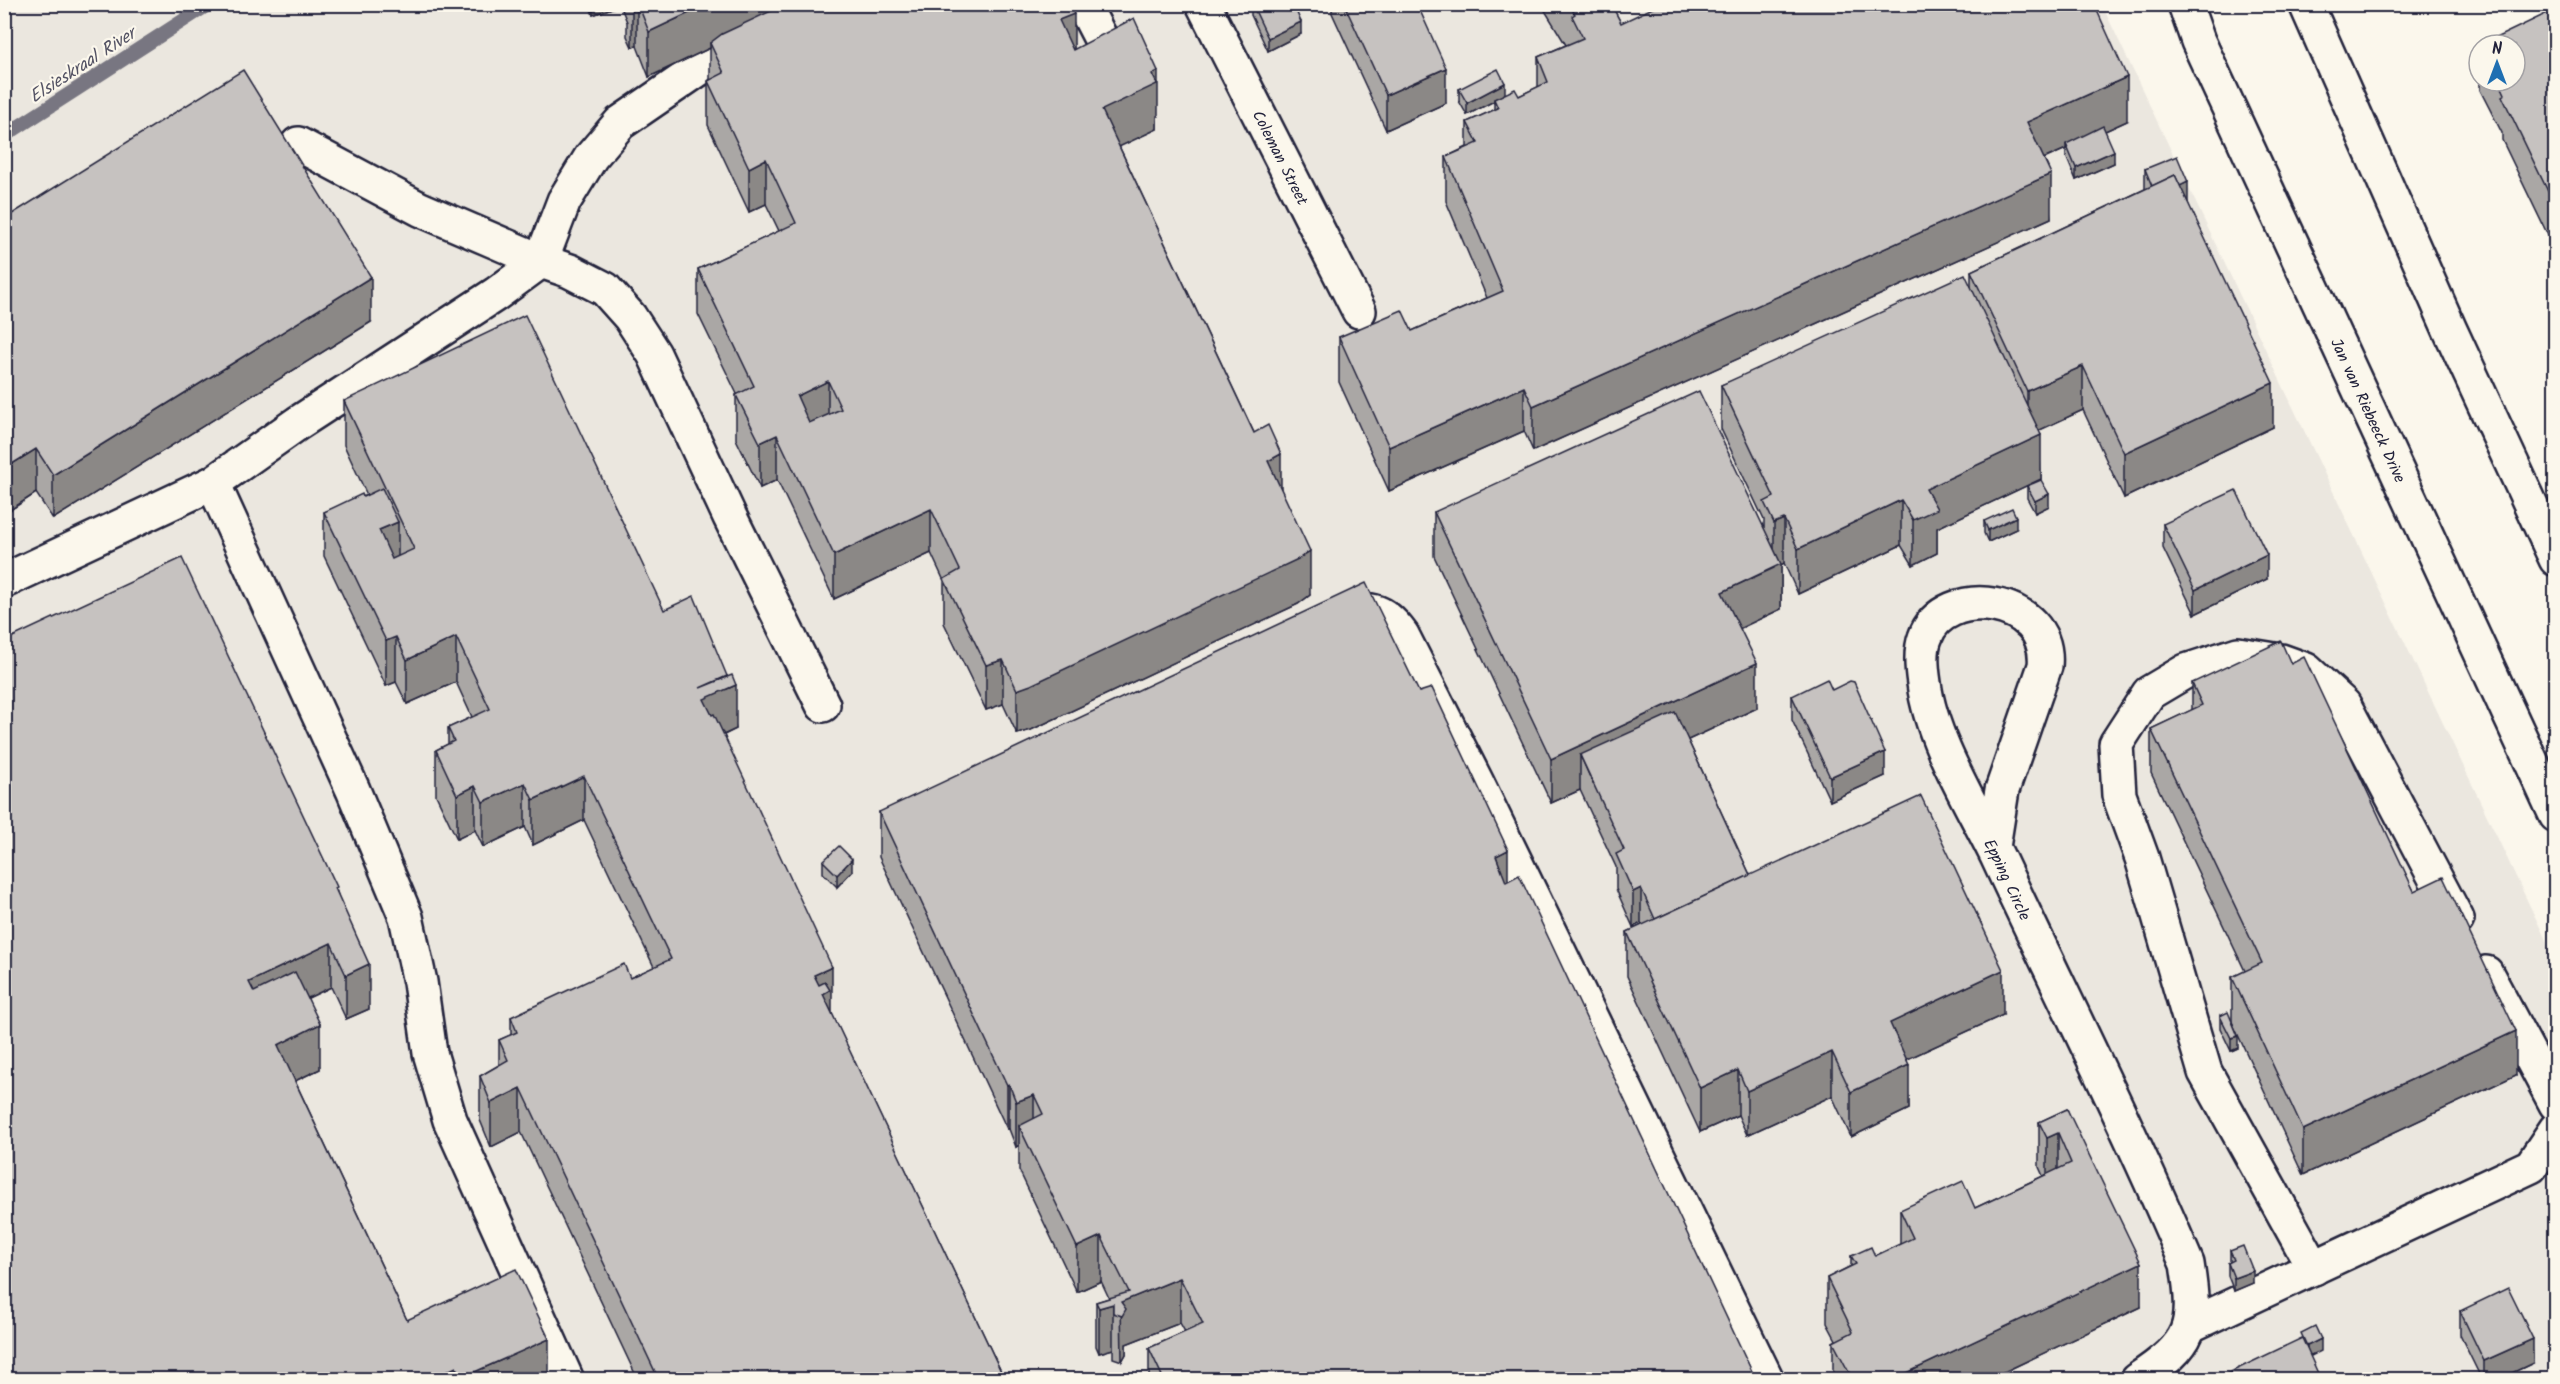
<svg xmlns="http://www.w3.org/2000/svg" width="2560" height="1384" font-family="Kalam,sans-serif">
	<rect width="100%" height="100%" fill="#fbf7ec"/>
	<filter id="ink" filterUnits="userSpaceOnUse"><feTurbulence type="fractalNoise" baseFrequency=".0167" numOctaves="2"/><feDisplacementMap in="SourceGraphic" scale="12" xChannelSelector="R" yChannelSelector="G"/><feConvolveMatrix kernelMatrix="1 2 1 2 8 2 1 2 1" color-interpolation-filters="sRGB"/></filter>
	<g filter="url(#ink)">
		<!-- built -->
		<polygon fill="#ebe7df" points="5,5 2102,5 2555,959 2555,1379 5,1380"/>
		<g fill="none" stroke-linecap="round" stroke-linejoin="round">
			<!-- stream -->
			<polyline stroke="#787681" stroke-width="14" points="4,136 209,4"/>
			<!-- minor casing -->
			<g stroke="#22223b" stroke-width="38">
				<g id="minor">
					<polyline points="1083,4 1099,35"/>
					<path id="s1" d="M1203,4L1359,311"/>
					<polyline points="298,144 420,209 541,261 570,271 605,289 630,317 654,354 730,517 823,705"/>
					<polyline points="213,483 353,790 406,917 420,982 430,1053 450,1120 567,1380"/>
					<polyline points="4,581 213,483 298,423 496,294 541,261 564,201 591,157 620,123 709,62 833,4"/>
					<path d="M1338,619C1369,605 1382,608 1402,635L1477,783L1767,1380"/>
					<path id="s2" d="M1993,847L2002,790L2045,666C2052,596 1943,583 1925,638C1920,651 1922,670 1924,683C1931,740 1973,806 1998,858C2061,993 2129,1127 2187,1264C2197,1327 2193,1343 2137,1380"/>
					<polyline points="2486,973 2556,1104"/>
					<polyline points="2314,1268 2205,1072 2142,858 2119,795 2116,744 2149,693 2186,671 2238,654 2281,661 2306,670 2344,705 2457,919"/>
					<polyline points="2191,1325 2531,1166 2556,1129"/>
				</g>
			</g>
			<!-- major casing -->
			<g stroke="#22223b" stroke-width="38">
				<g id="major">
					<path id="s3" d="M2185,4L2198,41L2556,815"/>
					<polyline points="2306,4 2450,330 2556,559"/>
				</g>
			</g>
			<!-- minor -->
			<use href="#minor" stroke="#fbf7ec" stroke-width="33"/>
			<!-- major -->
			<use href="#major" stroke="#fbf7ec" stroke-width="33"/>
		</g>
		<!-- wall -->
		<g fill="#aaa7a5" stroke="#22223b" stroke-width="1.5">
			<polygon points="589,4 1069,4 1074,49 1158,116 1157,116 1157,129 1119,146 1281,490 1310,595 1298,604 1031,730 1017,734 1003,704 986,710 944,623 944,581 931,553 834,599 777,480 760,488 736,439 736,395 737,394 698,314 698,269 779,231 766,204 749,212 708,125 708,81 710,79 710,48 649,77 637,46 632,47 627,36 627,22 620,5 593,15"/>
			<polygon points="1251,4 1293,4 1301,34 1268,51 1251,15"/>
			<polygon points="1332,4 1417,4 1446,103 1386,130 1332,13"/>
			<polygon points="1541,4 1611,4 1621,23 2127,121 2105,131 2114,163 2076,180 2066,156 2066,149 2044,159 2051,218 1533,451 1524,431 1389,491 1339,382 1339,337 1412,331 1487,298 1446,201 1446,157 1467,147 1467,122 1494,110 1494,101 1467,115 1459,101 1459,89 1519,96 1538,87 1538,57 1566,45"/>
			<polygon points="2556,9 2556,252 2502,140 2502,133 2480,90 2480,81 2515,81"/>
			<polygon points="2145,169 2188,203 2273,427 2124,498 2083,410 2039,430 2041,479 1937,528 1937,553 1913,565 1901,545 1798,594 1784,563 1781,565 1781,609 1740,628 1757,708 1688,740 1750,875 2003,1015 1907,1059 1909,1109 1851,1137 1832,1096 1747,1135 1738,1115 1700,1132 1627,976 1627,932 1642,925 1641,923 1633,927 1616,889 1616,867 1580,790 1551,803 1434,556 1434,512 1764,527 1764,520 1721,429 1721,385 1971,287 1971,271 2145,189"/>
			<polygon points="4,219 371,322 53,519 36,493 4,514"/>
			<polygon points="344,401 664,610 727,677 736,729 724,735 831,1012 1005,1380 638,1380 521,1132 491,1147 480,1120 480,1076 499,1065 499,1040 511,1035 511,1017 630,978 654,967 584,820 533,845 525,827 483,847 475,830 457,839 436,795 436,750 448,744 448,728 472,717 456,682 407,704 396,682 386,686 324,556 324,512 367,495 344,445"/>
			<polygon points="2027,486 2049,506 2035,513 2027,498"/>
			<polygon points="1984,521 2016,529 1988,542 1984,533"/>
			<polygon points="2163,524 2267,579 2195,614 2163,548"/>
			<polygon points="2291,664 2414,891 2516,1075 2303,1175 2232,1022 2232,977 2245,971 2151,773 2151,729 2192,710 2192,683"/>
			<polygon points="1792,696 1885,776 1830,801 1792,720"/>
			<polygon points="879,812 1508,881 1756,1380 1149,1380 1149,1348 1185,1332 1180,1323 1126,1344 1126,1354 1122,1361 1113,1358 1113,1349 1099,1353 1096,1346 1096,1302 1109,1298 1101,1281 1077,1292 1019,1170 1019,1145 1016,1147 1009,1129 1007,1129 879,857"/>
			<polygon points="823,861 852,871 837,887 823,873"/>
			<polygon points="337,892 369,1009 346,1019 331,987 308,998 320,1069 295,1081 407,1320 549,1380 4,1380"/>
			<polygon points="2220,1016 2238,1048 2231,1051 2220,1028"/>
			<polygon points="2067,1109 2141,1307 1987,1380 1833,1380 1833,1342 1836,1340 1827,1323 1827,1278 1851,1266 1851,1256 1875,1256 1900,1244 1900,1210 1975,1208 2043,1176 2039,1167 2039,1122"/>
			<polygon points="2230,1251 2253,1283 2234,1291 2228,1276 2228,1263 2230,1262"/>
			<polygon points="2460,1311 2533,1363 2497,1380 2482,1380 2460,1335"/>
		</g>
		<!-- shaded-wall -->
		<g fill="#8b8886" stroke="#22223b" stroke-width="1.5">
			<polygon points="593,4 620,4 620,5 593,15"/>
			<polygon points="632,4 637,4 637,46 632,47"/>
			<polygon points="708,4 802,4 710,43 710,48 649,77 649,32"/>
			<polygon points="1045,4 1074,14 1074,58"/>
			<polygon points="1301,22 1301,34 1268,51 1268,38"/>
			<polygon points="1446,68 1446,103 1386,130 1386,95"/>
			<polygon points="1158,71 1158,116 1157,116 1157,129 1102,155 1102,110 1152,74"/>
			<polygon points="2127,77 2127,121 2068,148 2066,144 2066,149 2027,166 2027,122"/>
			<polygon points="1505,83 1505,95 1494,99 1494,101 1467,115 1467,103"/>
			<polygon points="2114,151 2114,163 2076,180 2076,168"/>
			<polygon points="766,159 766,204 749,212 749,168"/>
			<polygon points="2051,174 2051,218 1533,451 1533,406"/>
			<polygon points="2188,182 2188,206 2156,196"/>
			<polygon points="371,277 371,322 53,519 53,475"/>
			<polygon points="2083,366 2083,410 2027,436 2027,391"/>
			<polygon points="828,381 828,426 797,441 797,396"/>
			<polygon points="2273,383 2273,427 2124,498 2124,453"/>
			<polygon points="1524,387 1524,431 1389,491 1389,447"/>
			<polygon points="777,435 777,480 760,488 760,443"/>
			<polygon points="2041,435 2041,479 1937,528 1937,553 1913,565 1913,520 1926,489"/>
			<polygon points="36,449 36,493 4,514 4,469"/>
			<polygon points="1281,454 1281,498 1268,461"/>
			<polygon points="2049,494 2049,506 2035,513 2035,501"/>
			<polygon points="1901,500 1901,545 1798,594 1798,549"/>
			<polygon points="931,509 931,553 834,599 834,555"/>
			<polygon points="2016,517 2016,529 1988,542 1988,530"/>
			<polygon points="1784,519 1784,563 1781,565 1781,609 1722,637 1722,592 1774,568 1774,523"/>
			<polygon points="398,522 398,566 379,575 379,530"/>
			<polygon points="1310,551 1310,595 1298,604 1031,730 1017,734 1017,690"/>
			<polygon points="2267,555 2267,579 2195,614 2195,590"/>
			<polygon points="396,637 396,682 386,686 386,641"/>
			<polygon points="456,637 456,682 407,704 407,660"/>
			<polygon points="1003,660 1003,704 986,710 986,665"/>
			<polygon points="1757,663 1757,708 1593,784 1580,755 1580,790 1551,803 1551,759"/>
			<polygon points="727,676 727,689 736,685 736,729 704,744 700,688"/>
			<polygon points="1885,752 1885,776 1830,801 1830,777"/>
			<polygon points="584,776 584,820 533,845 533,800"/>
			<polygon points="525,783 525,827 483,847 483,802"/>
			<polygon points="475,786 475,830 457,839 457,795"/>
			<polygon points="1508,850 1508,894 1496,856"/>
			<polygon points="852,859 852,871 837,887 837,875"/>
			<polygon points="1641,888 1641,923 1633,927 1633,892"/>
			<polygon points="331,943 331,987 249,1026 249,982"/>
			<polygon points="369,964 369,1009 346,1019 346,975"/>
			<polygon points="832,967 832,1012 830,1013 814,975"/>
			<polygon points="2003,970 2003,1015 1890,1067 1890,1023"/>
			<polygon points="320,1024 320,1069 278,1089 278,1045"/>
			<polygon points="2516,1031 2516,1075 2303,1175 2303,1130"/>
			<polygon points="2238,1036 2238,1048 2231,1051 2231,1038"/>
			<polygon points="1832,1052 1832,1096 1747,1135 1747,1091"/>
			<polygon points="1909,1065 1909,1109 1851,1137 1851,1092"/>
			<polygon points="1738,1070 1738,1115 1700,1132 1700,1088"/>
			<polygon points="1009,1084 1009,1129 1007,1129 1007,1085"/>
			<polygon points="521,1088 521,1132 491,1147 491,1103"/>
			<polygon points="1034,1095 1034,1139 1019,1126 1019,1145 1016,1147 1016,1102"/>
			<polygon points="2058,1133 2058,1178 2047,1183 2047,1138"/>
			<polygon points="1101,1236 1101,1281 1077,1292 1077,1247"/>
			<polygon points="2141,1263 2141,1307 1987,1380 1892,1380"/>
			<polygon points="2253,1271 2253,1283 2234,1291 2234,1278"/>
			<polygon points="1180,1278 1180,1323 1126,1344 1126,1354 1122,1361 1121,1302"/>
			<polygon points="1113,1304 1113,1349 1099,1353 1099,1308"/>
			<polygon points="549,1339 549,1380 461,1380 461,1378"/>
			<polygon points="2321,1339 2321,1351 2307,1358 2307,1346"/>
			<polygon points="2533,1339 2533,1363 2497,1380 2484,1380 2484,1361"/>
			<polygon points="456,1367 456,1380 435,1380 435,1377"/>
		</g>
		<!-- building -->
		<g fill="#c6c2c0" stroke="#22223b" stroke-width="1.5" fill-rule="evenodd">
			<polygon points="638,4 708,4 649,32"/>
			<path d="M786,4H1069L1074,14L1059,20L1073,50L1134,18L1158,71L1152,74L1157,84L1102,110L1254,433L1268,425L1281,454L1268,461L1310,551L1298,559L1031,685L1017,690L1003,660L986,665L944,579L960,570L931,509L834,555L777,435L760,443L736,395L754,386L698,269L796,223L766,159L749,168L708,81L724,73L710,43L722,34ZM828,381L841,409L809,423L797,396Z"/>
			<polygon points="1252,4 1293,4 1301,22 1268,38"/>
			<polygon points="1344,4 1417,4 1446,68 1386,95"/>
			<polygon points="1569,4 1611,4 1621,23 1661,4 2094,4 2127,77 2027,122 2051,174 1533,406 1524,387 1389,447 1339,337 1402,310 1412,331 1503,291 1446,157 1478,143 1467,122 1498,108 1494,99 1515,89 1519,96 1548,82 1538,57 1583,38 1572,16 1575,14"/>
			<polygon points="2556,9 2556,208 2502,96 2505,94 2499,81 2515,81 2515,45 2481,45"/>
			<polygon points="1498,69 1505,83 1467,103 1459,89"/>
			<polygon points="243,70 371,277 53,475 36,449 4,469 4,219"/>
			<polygon points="2103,126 2114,151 2076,168 2066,144"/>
			<polygon points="2177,156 2188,182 2180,186 2175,175 2152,186 2145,169"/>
			<polygon points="2175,175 2273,383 2124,453 2083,366 2027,391 1971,271"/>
			<polygon points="1965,274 2041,435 1926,489 1937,509 1913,520 1901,500 1798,549 1784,519 1774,523 1764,502 1774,497 1721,385"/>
			<polygon points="525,315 664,610 694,596 727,676 700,688 732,675 736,685 704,699 712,715 714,714 832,967 814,975 819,985 825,982 830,990 823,994 1005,1380 659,1380 521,1088 491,1103 480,1076 508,1060 499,1040 517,1032 511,1017 624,964 630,978 671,959 584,776 533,800 525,783 483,802 475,786 457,795 436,750 454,741 448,728 490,709 456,637 407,660 396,637 386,641 324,512 362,494 363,497 382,488 398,522 379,530 392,559 414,549 344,401"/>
			<polygon points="1699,391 1781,564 1722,592 1757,663 1551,759 1434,512"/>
			<polygon points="2041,480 2049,494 2035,501 2027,486"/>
			<polygon points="2236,490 2267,555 2195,590 2163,524"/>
			<polygon points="2012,508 2016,517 1988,530 1984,521"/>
			<polygon points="182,558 337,887 335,888 369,964 346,975 331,943 249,982 254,992 295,972 320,1024 278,1045 407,1320 516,1269 549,1339 461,1378 456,1367 435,1377 436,1380 4,1380 4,641"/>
			<polygon points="1366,583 1419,692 1432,688 1508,850 1496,856 1506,882 1519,875 1756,1380 1164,1380 1149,1348 1203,1324 1180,1278 1121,1302 1126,1309 1122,1316 1113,1313 1113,1304 1099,1308 1096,1302 1129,1292 1101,1236 1077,1247 1019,1126 1043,1114 1034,1095 1016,1102 1009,1084 1007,1085 879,812"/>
			<polygon points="2281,641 2291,664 2304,657 2414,891 2443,877 2516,1031 2303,1130 2232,977 2262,963 2151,729 2202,705 2192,683"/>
			<polygon points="1827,679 1832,690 1850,681 1854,682 1885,752 1830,777 1792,696"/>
			<polygon points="1675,712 1750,875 1655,919 1641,888 1633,892 1616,854 1624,850 1580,755"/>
			<polygon points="1921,796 2003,970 1890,1023 1909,1065 1851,1092 1832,1052 1747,1091 1738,1070 1700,1088 1627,932"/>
			<polygon points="839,846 852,859 837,875 823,861"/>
			<polygon points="2228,1012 2238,1036 2231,1038 2220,1016"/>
			<polygon points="2067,1109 2141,1263 1892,1380 1853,1380 1833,1342 1853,1332 1827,1278 1856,1264 1851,1256 1871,1247 1875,1256 1913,1238 1900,1210 1963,1181 1975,1208 2071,1163 2058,1133 2047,1138 2039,1122"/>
			<polygon points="2243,1246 2253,1271 2234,1278 2228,1263 2234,1260 2230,1251"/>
			<polygon points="2508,1288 2533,1339 2484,1361 2460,1311"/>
			<polygon points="2315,1326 2321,1339 2307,1346 2301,1333"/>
			<polygon points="2302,1338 2321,1380 2214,1380"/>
		</g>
	</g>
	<g text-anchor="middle" stroke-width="4.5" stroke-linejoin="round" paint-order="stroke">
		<!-- street labels -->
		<g font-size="16" fill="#22223b" stroke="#fbf7ec">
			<text dy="6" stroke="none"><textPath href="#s1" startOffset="172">Coleman Street</textPath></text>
			<text dy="6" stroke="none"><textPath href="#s3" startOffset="446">Jan van Riebeeck Drive</textPath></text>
			<text dy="6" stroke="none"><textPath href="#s2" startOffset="620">Epping Circle</textPath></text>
		</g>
		<!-- water labels -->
		<g font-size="18" font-style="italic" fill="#545364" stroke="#fbf7ec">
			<text transform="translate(82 65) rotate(-33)" y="6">Elsieskraal River</text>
		</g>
	</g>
	<!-- margin -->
	<rect width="2560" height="1384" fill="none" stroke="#fbf7ec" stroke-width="24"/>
	<rect x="12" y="12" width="2536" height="1360" fill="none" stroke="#22223b" stroke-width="2" filter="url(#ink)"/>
	<!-- north arrow -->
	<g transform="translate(2497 63)"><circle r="28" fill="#fbf7ec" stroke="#a4a2a5" stroke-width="1.5"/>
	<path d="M0-4.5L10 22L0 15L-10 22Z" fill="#1f6fb2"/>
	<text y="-9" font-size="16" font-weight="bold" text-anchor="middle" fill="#22223b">N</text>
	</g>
</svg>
